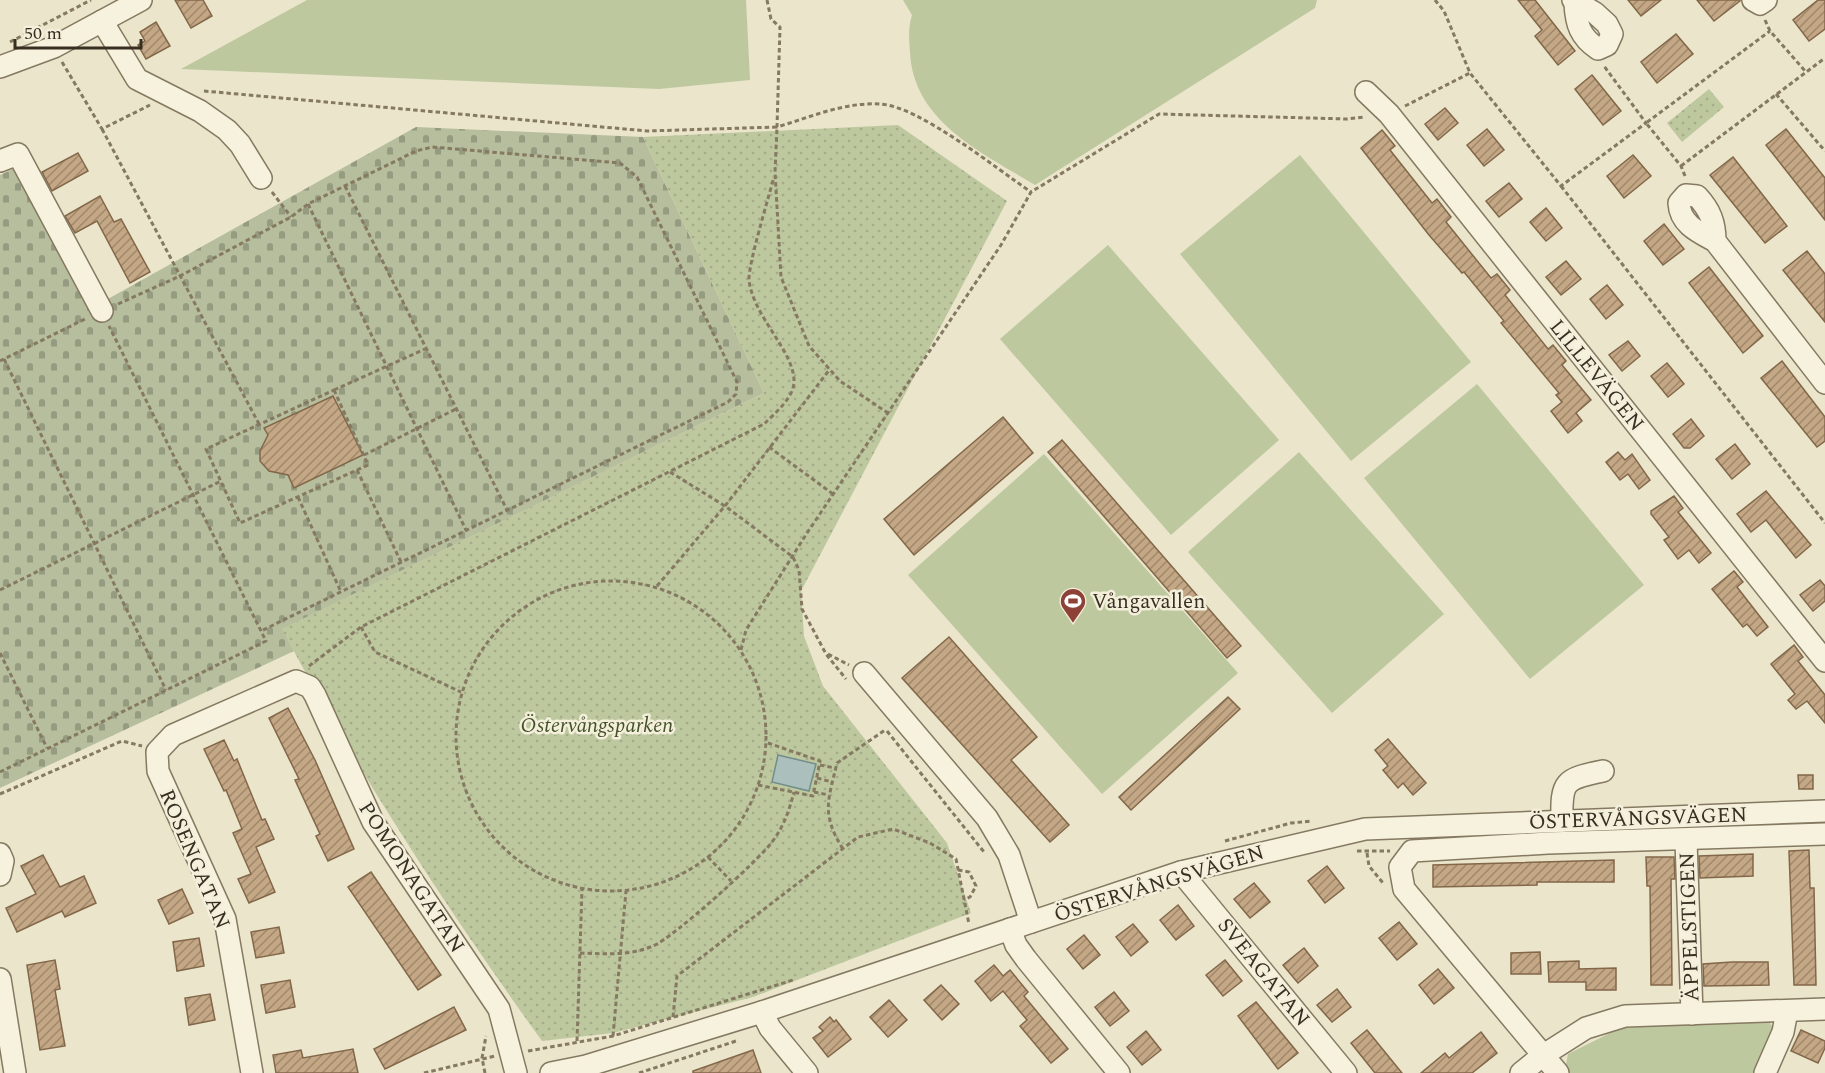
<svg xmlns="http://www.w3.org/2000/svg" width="1825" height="1073" font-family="Spectral,serif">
	<defs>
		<pattern id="cemetery-stones" width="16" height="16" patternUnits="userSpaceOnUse" patternTransform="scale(1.5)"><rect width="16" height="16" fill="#b6be9d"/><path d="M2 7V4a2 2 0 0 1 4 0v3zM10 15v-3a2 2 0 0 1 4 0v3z" fill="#959b80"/></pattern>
		<pattern id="park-dots" width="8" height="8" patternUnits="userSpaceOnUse" patternTransform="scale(1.5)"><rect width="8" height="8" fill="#bec89f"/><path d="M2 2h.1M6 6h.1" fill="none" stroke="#a4ac89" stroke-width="1.8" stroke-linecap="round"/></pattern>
		<pattern id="building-hatch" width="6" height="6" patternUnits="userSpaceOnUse" patternTransform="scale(1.5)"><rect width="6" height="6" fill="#c4a785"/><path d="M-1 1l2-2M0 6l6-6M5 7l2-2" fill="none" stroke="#a0886c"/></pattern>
	</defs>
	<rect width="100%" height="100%" fill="#eae5cb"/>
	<!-- green -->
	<g fill="#bec89f">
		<polygon points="307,0 746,0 750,80 659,89 181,69"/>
		<path d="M903,0H1317L1315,8L1035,185C983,153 913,122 910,52C909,39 908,28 912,15Z"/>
		<polygon points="1300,155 1471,362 1351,461 1180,254"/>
		<polygon points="1108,245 1279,440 1171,535 1000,339"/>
		<polygon points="1477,384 1644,585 1530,679 1364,478"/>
		<polygon points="1299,452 1444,614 1332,713 1188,552"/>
		<polygon points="1044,454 1238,673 1102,794 908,575"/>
		<polygon points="1769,1021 1774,1030 1755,1073 1568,1073 1565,1069 1568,1054 1620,1028"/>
	</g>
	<!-- cemetery -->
	<polygon fill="url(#cemetery-stones)" points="416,127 643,137 764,393 283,629 294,651 0,788 0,175 20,166 90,309"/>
	<!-- park -->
	<g fill="url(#park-dots)">
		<polygon points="1709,89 1724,107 1682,142 1667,123"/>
		<path d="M898,125L1007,201L801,591L804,636L823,686L947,843L971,913L753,997L613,1033L542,1041C447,909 358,773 282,629L764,393L643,137Z"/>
	</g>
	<!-- water -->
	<polygon fill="#abc0bc" stroke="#728d8a" stroke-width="1.5" points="778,755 816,764 809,791 772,782"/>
	<!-- building -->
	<g fill="url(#building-hatch)" stroke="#826749" stroke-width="1.5">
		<polygon points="175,0 203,0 212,16 191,28"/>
		<polygon points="1518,0 1535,0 1575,51 1558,65 1535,36 1542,30"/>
		<polygon points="1628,0 1661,0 1641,16"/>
		<polygon points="1697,0 1740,0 1740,1 1714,21"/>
		<polygon points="1818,0 1825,0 1825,29 1809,41 1793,20"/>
		<polygon points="156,22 170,46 146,59 138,45 145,41 140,32"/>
		<polygon points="1676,34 1693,54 1657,83 1641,62"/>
		<polygon points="1592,75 1621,111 1603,125 1575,89"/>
		<polygon points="1445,108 1458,123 1438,140 1425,124"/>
		<polygon points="1487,129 1504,150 1484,166 1467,145"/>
		<polygon points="1786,129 1825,178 1825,220 1766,145"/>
		<polygon points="1382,130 1395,146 1390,150 1432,203 1437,199 1451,217 1446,222 1491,278 1497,274 1510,290 1505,295 1548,349 1553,345 1566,361 1562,365 1591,400 1576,413 1582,421 1568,433 1551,411 1562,402 1556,395 1559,393 1501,323 1504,321 1464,272 1462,273 1429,235 1361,148"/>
		<polygon points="78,153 88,171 52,191 42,172"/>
		<polygon points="1633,155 1651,176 1624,198 1607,176"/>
		<polygon points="1733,157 1787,226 1765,243 1710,175"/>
		<polygon points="1509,183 1522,199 1499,217 1486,201"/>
		<polygon points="100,196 114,222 121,219 150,272 130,283 97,221 75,233 65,216"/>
		<polygon points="1546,208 1562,228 1546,241 1530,222"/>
		<polygon points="1664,224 1684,249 1663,265 1644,241"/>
		<polygon points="1807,251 1825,274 1825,322 1783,270"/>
		<polygon points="1566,261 1581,279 1561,295 1546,277"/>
		<polygon points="1709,267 1763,336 1743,353 1689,283"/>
		<polygon points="1607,285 1623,305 1606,319 1590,299"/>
		<polygon points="1628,341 1640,356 1622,371 1609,355"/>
		<polygon points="1782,361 1825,417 1825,441 1817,447 1761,378"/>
		<polygon points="1667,363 1684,384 1668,397 1651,376"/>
		<polygon points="333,396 363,455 294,488 288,475 269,471 260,461 260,451 268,435 264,428"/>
		<polygon points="1003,417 1033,453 914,555 884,519"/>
		<polygon points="1691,419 1704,436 1690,448 1684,448 1673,434"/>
		<polygon points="1062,440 1241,646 1227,658 1048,452"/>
		<polygon points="1735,444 1750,464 1732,479 1716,459"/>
		<polygon points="1618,452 1625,460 1632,454 1650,480 1639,489 1628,474 1620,480 1606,462"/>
		<polygon points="1766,491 1811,545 1796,558 1766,520 1751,532 1737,514"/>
		<polygon points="1674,496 1683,508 1678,512 1711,553 1699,563 1689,550 1678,559 1664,540 1669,537 1651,514 1651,511"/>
		<polygon points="1734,571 1743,582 1737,587 1768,627 1757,636 1747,624 1743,627 1712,589"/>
		<polygon points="1820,580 1825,586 1825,601 1813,611 1800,595"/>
		<polygon points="949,637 1037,737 1011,760 1069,825 1050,842 902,678"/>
		<polygon points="1794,645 1803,657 1798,661 1825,695 1825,723 1807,701 1796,709 1788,700 1795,694 1771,664"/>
		<polygon points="1228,697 1240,709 1131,810 1119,797"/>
		<polygon points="288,708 315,760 354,849 328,861 316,836 320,834 295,780 299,779 269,718"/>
		<polygon points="1388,739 1426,783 1413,795 1403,783 1398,788 1383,770 1388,766 1375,750"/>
		<polygon points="224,740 234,761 237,759 262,820 265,819 274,839 256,847 275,892 249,903 238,879 251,874 233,833 242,829 226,790 224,791 204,749"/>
		<polygon points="1798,775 1813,775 1813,789 1799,789"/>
		<polygon points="1809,850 1810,888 1814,888 1816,985 1794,985 1789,851"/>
		<polygon points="1753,854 1753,876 1700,878 1699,856"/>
		<polygon points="43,855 60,887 84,876 96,903 65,917 62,911 17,932 6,908 36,894 21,866"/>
		<polygon points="1646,857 1674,857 1675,879 1671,879 1672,985 1651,985 1650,886 1647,886"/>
		<polygon points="1614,860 1614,882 1537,882 1537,885 1433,887 1433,865"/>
		<polygon points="1327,866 1344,888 1325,903 1308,881"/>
		<polygon points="371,872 441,975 418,990 348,887"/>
		<polygon points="1254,883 1270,902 1250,918 1234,899"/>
		<polygon points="182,889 193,913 169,924 158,900"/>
		<polygon points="1178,905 1194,926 1176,940 1160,920"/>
		<polygon points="1399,922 1417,944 1397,960 1379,938"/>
		<polygon points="1133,924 1148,942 1131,956 1116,937"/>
		<polygon points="279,927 284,953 256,958 251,932"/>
		<polygon points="1084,935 1100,955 1083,969 1067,949"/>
		<polygon points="199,938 204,966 177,971 173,942"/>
		<polygon points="1304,948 1318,966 1298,983 1283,965"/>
		<polygon points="1540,952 1541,974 1511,974 1511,953"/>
		<polygon points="55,960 60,989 55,990 65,1046 40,1050 27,965"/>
		<polygon points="1225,960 1242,981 1223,996 1206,975"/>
		<polygon points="1579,961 1579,969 1616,968 1616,990 1586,990 1586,982 1549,982 1548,962"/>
		<polygon points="1732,962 1768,962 1769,985 1704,986 1703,964"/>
		<polygon points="994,965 1003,976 1010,970 1028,992 1024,996 1068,1049 1051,1063 1020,1026 1027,1020 1003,991 991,1001 975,981"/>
		<polygon points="1438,969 1454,988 1434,1004 1419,985"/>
		<polygon points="290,980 295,1007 266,1013 261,985"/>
		<polygon points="941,985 959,1004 942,1020 924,1000"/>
		<polygon points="1337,989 1351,1007 1332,1022 1317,1005"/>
		<polygon points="1114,992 1129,1011 1110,1026 1095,1007"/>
		<polygon points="210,994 215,1020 189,1025 185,998"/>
		<polygon points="889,1000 907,1020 888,1037 870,1017"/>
		<polygon points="1256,1002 1298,1053 1278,1069 1238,1016"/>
		<polygon points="454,1007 466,1030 385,1069 374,1049"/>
		<polygon points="830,1017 834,1022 836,1020 851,1039 828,1057 813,1038 823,1031 819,1027"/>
		<polygon points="1367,1030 1402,1073 1375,1073 1351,1043"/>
		<polygon points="1801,1030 1825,1041 1825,1048 1818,1063 1791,1051"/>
		<polygon points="1146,1031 1161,1050 1142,1065 1127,1047"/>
		<polygon points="1481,1032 1497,1053 1472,1073 1421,1073 1445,1053 1449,1058"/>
		<polygon points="353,1049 358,1073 276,1073 273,1055 301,1050 303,1058"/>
		<polygon points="753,1050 761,1073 693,1073 693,1071"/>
	</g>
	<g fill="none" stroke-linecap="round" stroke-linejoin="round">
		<!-- minor casing -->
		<g stroke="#857961" stroke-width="24">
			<g id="minor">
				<path d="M1573,0L1595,13L1607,24L1612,34L1607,45L1598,49C1580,37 1576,24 1575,3"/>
				<polyline points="1753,0 1760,4 1766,0"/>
				<polyline points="102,21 137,79 200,111 227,130 240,144 261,178"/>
				<polyline points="0,67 54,47 141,0"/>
				<polyline points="1366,92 1389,114 1825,661"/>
				<polyline points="0,161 18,154 102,311"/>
				<path d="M1715,241C1715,222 1710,210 1697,196L1686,195L1679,203C1680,224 1698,232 1715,241L1825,383"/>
				<polyline points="864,673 987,818 1009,855 1031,922"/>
				<path d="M1562,821C1561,781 1564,779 1603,771"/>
				<polyline points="1686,841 1692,1014"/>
				<polyline points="0,854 3,861 0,875"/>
				<polyline points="1181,872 1346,1073"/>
				<polyline points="1010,929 1016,945 1026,959 1119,1073"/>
				<polyline points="0,979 15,1073"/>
				<polyline points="762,1012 770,1028 807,1073"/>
				<polyline points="252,1073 225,919 158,771 157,752 173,735 296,681 310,687 315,695 373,822 499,1009 516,1073"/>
				<polyline points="551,1073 586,1066 762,1012 1181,872 1365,829 1825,811"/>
				<polyline points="1521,1073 1542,1056 1586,1028 1625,1016 1825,1009"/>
				<polyline points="1558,1073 1404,889 1400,867 1412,851 1548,843 1825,834"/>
				<polyline points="1765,1073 1783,1032 1787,1011"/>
			</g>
		</g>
		<!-- path -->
		<g stroke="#857961" stroke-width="3" stroke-dasharray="4.5 3" stroke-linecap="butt">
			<path d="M767,0L771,19L780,27L777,127C811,117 844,102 880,104C919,106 997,169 1031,192"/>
			<polyline points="1435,0 1444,11 1470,73 1561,186 1646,123 1604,66"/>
			<polyline points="1765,20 1770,31 1806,72"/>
			<polyline points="10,42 91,0"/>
			<polyline points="62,62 102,129 150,105"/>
			<polyline points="204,91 647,131 777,127 775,172 781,277 809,346 840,381 888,413"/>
			<polyline points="1776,94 1825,151"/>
			<polyline points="1405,106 1470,73"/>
			<polyline points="102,129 259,424"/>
			<polyline points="1681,166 1825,58"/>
			<polyline points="1685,176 1681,166 1646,123 1770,31"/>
			<polyline points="345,186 507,510"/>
			<polyline points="1561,186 1825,523"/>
			<polyline points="272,192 291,217"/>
			<polyline points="308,204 466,530"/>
			<polyline points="118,304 180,276 291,217 308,204 416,151 432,147 620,163 637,177 737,382 736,394 728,402 261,631"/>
			<polyline points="4,359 166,690"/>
			<polyline points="0,361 85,319"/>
			<polygon points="334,390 368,465 240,523 206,449"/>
			<polyline points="334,390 425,349"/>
			<polyline points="769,447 833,494"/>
			<polyline points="364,455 456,409"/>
			<polyline points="357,470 401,562"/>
			<polyline points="670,472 725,506 793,557 799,570 802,609 826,654 846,679"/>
			<polyline points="298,497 341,592"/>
			<circle cx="611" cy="736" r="155"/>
			<polyline points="657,586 725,506 830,369"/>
			<polyline points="0,590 221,481"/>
			<polyline points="361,627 375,652 461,692"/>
			<polyline points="741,650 746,630 807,533 1001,245 1031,192 1159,114 1347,119 1364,117"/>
			<polyline points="0,653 47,748"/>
			<polyline points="828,654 849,665"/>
			<path d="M309,666L361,627L764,424C775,413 795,397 794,380C793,350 753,316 749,280C748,265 769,196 774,177"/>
			<polyline points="887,731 984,852"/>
			<polyline points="820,765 835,768"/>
			<polyline points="0,772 266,641 109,326"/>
			<polyline points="817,778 832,782"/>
			<polyline points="758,785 813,796 820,761 765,742"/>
			<polyline points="814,792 829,795"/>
			<polyline points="0,794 122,741 142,746"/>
			<polyline points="1225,841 1291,823 1312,821"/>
			<path d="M843,849C821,814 828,801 837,763L885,730"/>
			<polyline points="1357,851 1390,851"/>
			<polyline points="1367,853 1369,866 1383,883"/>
			<polyline points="708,857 731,881"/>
			<polyline points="958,870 969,872 976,886 970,897 964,900"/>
			<path d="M580,953C605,954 629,956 653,946C673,938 758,861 772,842C784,826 789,811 794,792"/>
			<polyline points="673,1017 677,976 858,837 893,829 930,843 956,859 969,924"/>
			<polyline points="613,1036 626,891"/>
			<polyline points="577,1041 582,889"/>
			<polyline points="528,1051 613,1036 793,980"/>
			<polyline points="424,1073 495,1056"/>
			<polyline points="485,1073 482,1058 486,1036"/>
			<polyline points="639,1073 736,1041"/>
		</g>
		<!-- minor -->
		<use href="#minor" stroke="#f6f2dd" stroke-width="21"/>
	</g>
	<!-- icons -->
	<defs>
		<g id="stadium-pin" transform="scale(1.35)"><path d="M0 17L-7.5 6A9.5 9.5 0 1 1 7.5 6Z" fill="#8e4237" stroke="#f3efda"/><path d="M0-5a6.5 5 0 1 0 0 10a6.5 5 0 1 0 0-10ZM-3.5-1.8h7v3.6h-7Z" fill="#fff"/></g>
	</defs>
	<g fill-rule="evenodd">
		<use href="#stadium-pin" x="1073" y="601"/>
	</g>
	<g text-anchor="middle" stroke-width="5" stroke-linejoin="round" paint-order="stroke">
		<!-- street labels -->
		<g font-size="21" fill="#382f22" stroke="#f3efda">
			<text transform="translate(1597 375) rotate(51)" y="7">LILLEVÄGEN</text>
			<text transform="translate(1638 818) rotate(-2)" y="7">ÖSTERVÅNGSVÄGEN</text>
			<text transform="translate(195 859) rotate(67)" y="7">ROSENGATAN</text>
			<text transform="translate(412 877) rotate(57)" y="7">POMONAGATAN</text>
			<text transform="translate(1159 883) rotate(-17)" y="7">ÖSTERVÅNGSVÄGEN</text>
			<text transform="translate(1689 927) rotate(-92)" y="7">ÄPPELSTIGEN</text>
			<text transform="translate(1264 972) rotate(51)" y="7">SVEAGATAN</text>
		</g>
		<!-- poi labels -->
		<g font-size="21" fill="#382f22" stroke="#f3efda" text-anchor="start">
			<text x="1092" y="608">Vångavallen</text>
		</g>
		<!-- park labels -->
		<g font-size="21" font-style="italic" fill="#43522b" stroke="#f3efda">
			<text x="597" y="732">Östervångsparken</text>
		</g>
	</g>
	<!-- scale -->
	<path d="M15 39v9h126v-9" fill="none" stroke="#382f22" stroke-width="3"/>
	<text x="24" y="39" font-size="18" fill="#382f22" stroke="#f3efda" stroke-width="4.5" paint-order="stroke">50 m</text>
</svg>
